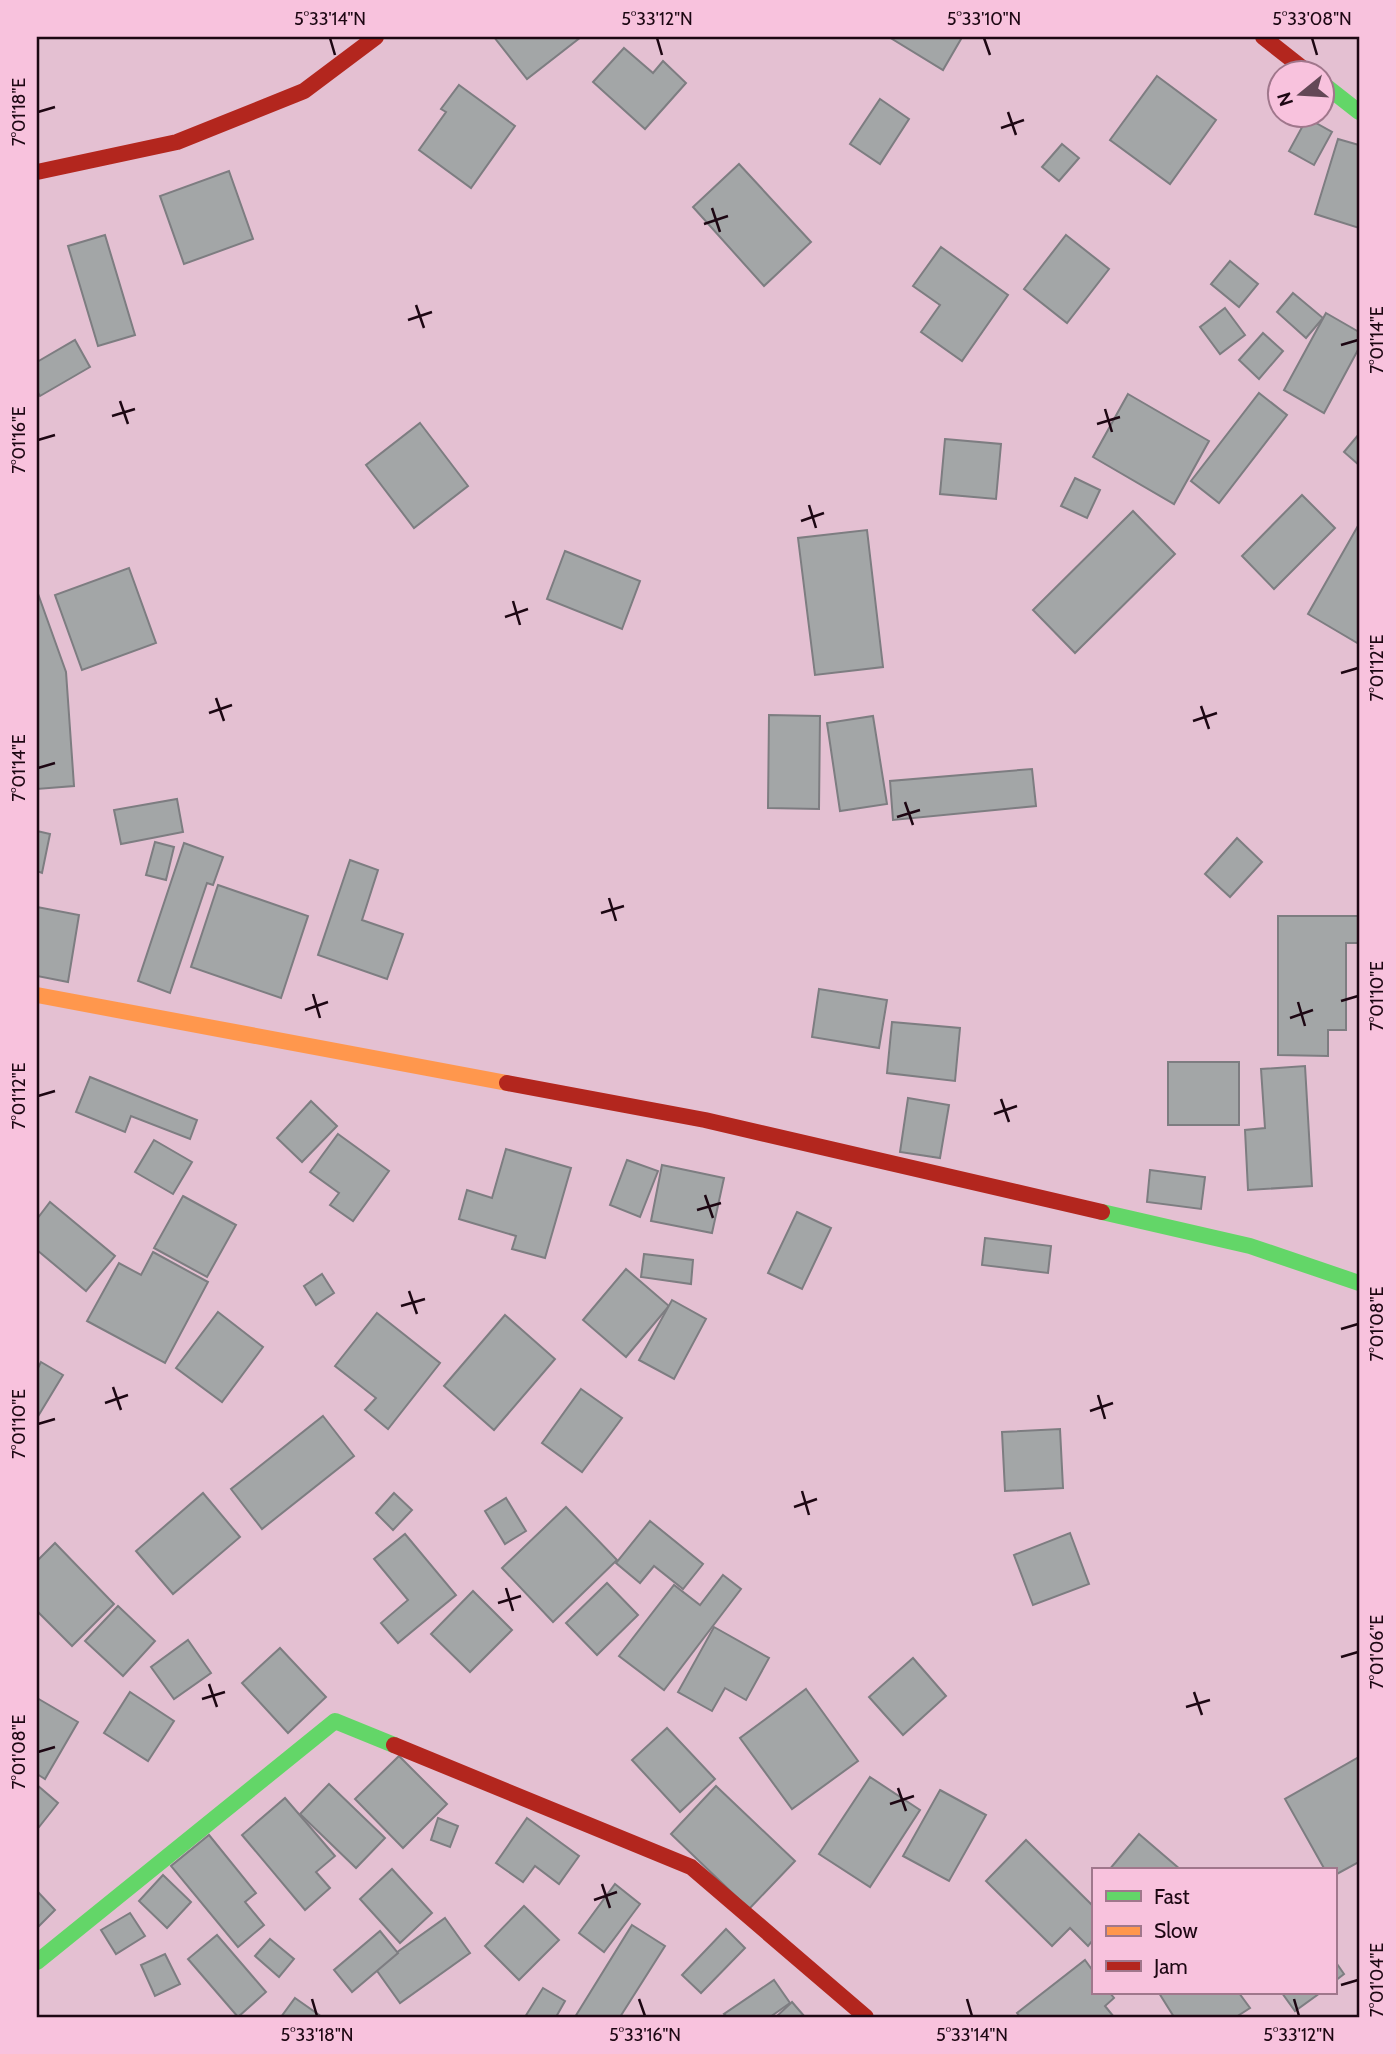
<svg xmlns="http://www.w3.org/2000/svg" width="1396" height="2054" font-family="Cabin,sans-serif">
	<rect width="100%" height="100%" fill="#e4c0d2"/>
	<!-- building -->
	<g fill="#a3a6a7" stroke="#7d7d81" stroke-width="2">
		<polygon points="494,37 581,37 527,79"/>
		<polygon points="889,37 958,37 961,39 943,70"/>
		<polygon points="624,48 653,73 663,61 686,83 645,129 593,82"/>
		<polygon points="1157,76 1216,120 1170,184 1110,140"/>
		<polygon points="459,85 515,126 471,188 419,150 446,112 441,109"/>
		<polygon points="880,99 909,119 880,164 850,144"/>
		<polygon points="1307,118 1332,132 1314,165 1289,151"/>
		<polygon points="1338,139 1359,145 1359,228 1315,214"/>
		<polygon points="1062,144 1079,158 1059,181 1042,167"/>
		<polygon points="739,164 811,242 764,286 693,207"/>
		<polygon points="229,171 253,239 184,264 160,196"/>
		<polygon points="105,235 135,335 98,346 68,246"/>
		<polygon points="1066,235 1109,269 1067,323 1024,289"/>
		<polygon points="941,247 1008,295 962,361 921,332 940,305 913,286"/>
		<polygon points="1230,261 1258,284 1239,307 1211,284"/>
		<polygon points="1293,293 1323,318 1306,338 1277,312"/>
		<polygon points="1225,308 1245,335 1220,354 1200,327"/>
		<polygon points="1326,313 1359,332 1359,348 1324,413 1284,390"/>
		<polygon points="1263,333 1283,351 1259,379 1239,360"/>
		<polygon points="75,340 90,367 40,396 37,391 37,362"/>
		<polygon points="1259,393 1287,415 1219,503 1191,481"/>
		<polygon points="1128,394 1209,441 1174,504 1093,457"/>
		<polygon points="420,423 468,486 414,528 366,465"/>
		<polygon points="1359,434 1359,465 1344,452"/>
		<polygon points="945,439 1001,444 996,499 940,494"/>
		<polygon points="1075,478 1100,490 1087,518 1061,506"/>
		<polygon points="1302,495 1335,528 1274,589 1242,556"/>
		<polygon points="1133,511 1175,554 1075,653 1033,610"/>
		<polygon points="1359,524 1359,644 1308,614"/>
		<polygon points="867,530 883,667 815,675 798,538"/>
		<polygon points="565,551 640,581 622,629 547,599"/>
		<polygon points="129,568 156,643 82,670 55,595"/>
		<polygon points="37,591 66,672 74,786 37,789"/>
		<polygon points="769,715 820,716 819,809 768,808"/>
		<polygon points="873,716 887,804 840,811 827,723"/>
		<polygon points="1032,769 1036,806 893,820 890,781"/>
		<polygon points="177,799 183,832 121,844 114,810"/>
		<polygon points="37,831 50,834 42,873 37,871"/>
		<polygon points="1237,838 1262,862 1230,897 1205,874"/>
		<polygon points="155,842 174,847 166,880 146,875"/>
		<polygon points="184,843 223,857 213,885 207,883 170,993 138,981"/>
		<polygon points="350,860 378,870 362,920 403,934 387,979 318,955"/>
		<polygon points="218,885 308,916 281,998 191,967"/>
		<polygon points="37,907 79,915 68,982 37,976"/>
		<polygon points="1278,916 1359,916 1359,943 1346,943 1346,1030 1328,1030 1328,1056 1278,1055"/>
		<polygon points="819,989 887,1000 879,1048 812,1037"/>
		<polygon points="892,1022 960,1028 955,1081 887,1073"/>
		<rect x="1168" y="1062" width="71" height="63"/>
		<polygon points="1305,1066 1312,1186 1248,1190 1245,1130 1265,1128 1261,1069"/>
		<polygon points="90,1077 197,1120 190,1139 131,1116 125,1132 76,1112"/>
		<polygon points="908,1098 949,1105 940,1158 900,1152"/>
		<polygon points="311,1101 337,1126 302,1162 277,1138"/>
		<polygon points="338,1134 389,1171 353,1221 330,1205 339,1193 310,1172"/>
		<polygon points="154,1140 192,1162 173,1194 135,1172"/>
		<polygon points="506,1149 571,1168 545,1258 512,1249 516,1236 459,1219 467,1190 492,1198"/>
		<polygon points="627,1160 658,1171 640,1217 610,1205"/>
		<polygon points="662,1165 724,1178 712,1233 651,1221"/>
		<polygon points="1150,1170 1205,1177 1201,1209 1147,1202"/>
		<polygon points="183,1196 236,1225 207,1277 154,1248"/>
		<polygon points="50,1202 115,1256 86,1291 37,1250 37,1219"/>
		<polygon points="797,1212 831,1228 802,1289 768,1273"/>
		<polygon points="985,1238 1051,1246 1048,1273 982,1265"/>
		<polygon points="153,1252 208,1282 165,1363 87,1321 119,1263 141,1275"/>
		<polygon points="644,1254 693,1260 691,1284 641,1277"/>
		<polygon points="626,1269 669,1306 626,1357 583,1320"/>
		<polygon points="322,1274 334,1293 316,1305 304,1286"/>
		<polygon points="672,1300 706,1319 674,1379 639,1360"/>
		<polygon points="218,1312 263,1347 222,1402 176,1368"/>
		<polygon points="377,1313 440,1363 388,1429 365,1410 376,1398 335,1366"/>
		<polygon points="505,1315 555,1359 494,1430 444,1386"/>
		<polygon points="41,1362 63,1375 37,1418 37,1370"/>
		<polygon points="581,1389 622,1418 582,1472 542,1443"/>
		<polygon points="323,1416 354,1456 262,1529 231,1489"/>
		<polygon points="1060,1429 1063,1488 1005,1491 1002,1432"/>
		<polygon points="203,1493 240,1537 173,1594 136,1551"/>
		<polygon points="394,1493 412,1510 393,1530 376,1513"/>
		<polygon points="506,1498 526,1531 505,1544 485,1511"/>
		<polygon points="566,1507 617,1560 553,1622 502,1568"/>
		<polygon points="650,1521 703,1564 683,1589 654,1566 640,1583 616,1563"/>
		<polygon points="1070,1533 1089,1584 1033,1605 1014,1555"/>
		<polygon points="405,1534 456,1595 398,1643 381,1623 408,1600 374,1559"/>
		<polygon points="55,1543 114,1604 72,1646 37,1611 37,1561"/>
		<polygon points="723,1575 741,1589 664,1690 619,1656 674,1585 700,1605"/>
		<polygon points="607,1583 638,1615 597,1655 566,1623"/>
		<polygon points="473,1591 512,1630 470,1672 431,1634"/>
		<polygon points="118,1606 155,1641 123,1676 85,1641"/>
		<polygon points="714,1627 769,1658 746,1700 725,1688 712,1711 678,1692"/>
		<polygon points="188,1640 211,1673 174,1699 151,1667"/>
		<polygon points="280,1648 326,1697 288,1733 242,1683"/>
		<polygon points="913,1658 946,1696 903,1735 869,1697"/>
		<polygon points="806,1689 858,1761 792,1809 740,1738"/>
		<polygon points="130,1692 174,1721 148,1761 104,1733"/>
		<polygon points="37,1698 78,1722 45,1779 37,1774"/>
		<polygon points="667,1728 715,1779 680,1812 632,1760"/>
		<polygon points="399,1756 447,1804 403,1848 355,1799"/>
		<polygon points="1359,1757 1359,1862 1335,1875 1335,1870 1325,1870 1285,1799"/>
		<polygon points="870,1777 920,1810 870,1887 819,1854"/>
		<polygon points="329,1784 385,1838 356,1868 300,1814"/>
		<polygon points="37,1785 58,1803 39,1827 37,1826"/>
		<polygon points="716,1786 795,1861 749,1909 671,1834"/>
		<polygon points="940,1790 986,1815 949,1881 903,1856"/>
		<polygon points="285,1798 335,1856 316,1872 330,1888 305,1910 242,1835"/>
		<polygon points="438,1818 458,1826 450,1847 431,1840"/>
		<polygon points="527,1818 579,1856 559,1884 535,1866 523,1882 496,1863"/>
		<polygon points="1139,1834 1181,1870 1109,1870"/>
		<polygon points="209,1835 256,1893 245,1902 264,1925 238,1947 171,1866"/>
		<polygon points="1026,1840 1093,1906 1093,1940 1088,1946 1070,1928 1052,1946 986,1881"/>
		<polygon points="392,1869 432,1913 400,1943 360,1899"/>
		<polygon points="163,1875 191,1902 167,1928 139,1901"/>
		<polygon points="615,1884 640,1904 604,1952 579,1933"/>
		<polygon points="37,1891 55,1910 37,1928"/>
		<polygon points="524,1906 559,1940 519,1980 485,1946"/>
		<polygon points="130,1913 145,1936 116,1954 101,1930"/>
		<polygon points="445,1918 470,1953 400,2003 375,1968"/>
		<polygon points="632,1925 665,1946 620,2017 575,2017"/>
		<polygon points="726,1929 745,1948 701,1993 682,1975"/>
		<polygon points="380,1931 398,1953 352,1992 334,1970"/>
		<polygon points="217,1935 266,1992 238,2017 188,1959"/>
		<polygon points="270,1939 294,1959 279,1977 255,1956"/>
		<polygon points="165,1954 180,1984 155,1996 141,1965"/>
		<polygon points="1085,1960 1093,1971 1093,1993 1110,1993 1114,1998 1105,2006 1114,2017 1020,2017 1017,2013"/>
		<polygon points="1335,1961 1344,1974 1335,1981"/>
		<polygon points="774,1980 790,2003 770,2017 727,2017 724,2014"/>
		<polygon points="543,1988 565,2001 556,2017 525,2017"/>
		<polygon points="1159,1993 1239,1993 1250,2008 1236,2017 1174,2017"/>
		<polygon points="1282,1993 1320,1993 1295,2011"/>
		<polygon points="295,1998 322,2017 281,2017"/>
		<polygon points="792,2002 805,2017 776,2017"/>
	</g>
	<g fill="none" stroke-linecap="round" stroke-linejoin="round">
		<!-- fast -->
		<g stroke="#63d668" stroke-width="16">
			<polyline points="1322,83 1359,112"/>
			<polyline points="1102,1212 1250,1246 1359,1283"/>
			<polyline points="37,1962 335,1721 394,1745"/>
		</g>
		<!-- slow -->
		<polyline stroke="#ff974d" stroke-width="16" points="37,995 507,1083"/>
		<!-- jam -->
		<g stroke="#b3261e" stroke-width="16">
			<polyline points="1263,37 1310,74"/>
			<polyline points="37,172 177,142 304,91 376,37"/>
			<polyline points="507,1083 705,1120 1102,1212"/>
			<polyline points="394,1745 691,1867 866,2017"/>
		</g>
	</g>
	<!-- ticks -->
	<path fill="none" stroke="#1d0713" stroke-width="2.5" d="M330,38L335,55M657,38L662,55M984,38L990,55M1312,38L1317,55M38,112L55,107M1008,112L1016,135M1001,128L1024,120M712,208L720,232M704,224L728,216M416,305L424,328M408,320L432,312M1341,345L1358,340M120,401L128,424M1105,409L1112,432M112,416L135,409M1097,424L1120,417M38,440L55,435M809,505L816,528M801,521L824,513M513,601L520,625M505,617L528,609M1341,673L1358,668M216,698L224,721M1201,706L1209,729M209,713L232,705M1193,721L1217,713M38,768L55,763M905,802L913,825M897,817L920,810M609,898L616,921M601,913L624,906M313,994L320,1018M1341,1001L1358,996M1298,1002L1305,1026M305,1010L328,1002M1290,1018L1313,1010M38,1096L55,1091M1001,1099L1009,1122M994,1114L1017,1106M705,1195L713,1218M697,1210L721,1203M409,1291L417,1314M401,1306L425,1299M1341,1329L1358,1324M113,1387L121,1410M1098,1395L1105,1419M105,1403L128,1395M1090,1411L1113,1403M38,1424L55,1419M802,1491L809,1515M794,1507L817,1499M506,1588L513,1611M498,1603L521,1596M1341,1657L1358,1652M209,1684L217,1707M1194,1692L1202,1715M202,1699L225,1692M1186,1707L1210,1700M38,1752L55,1747M898,1788L906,1811M890,1804L914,1796M602,1884L610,1908M594,1900L617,1892M1341,1985L1358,1980M312,1999L317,2016M639,1999L645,2016M967,1999L972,2016M1294,1999L1299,2016"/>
	<!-- border -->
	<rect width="1396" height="2054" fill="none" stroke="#f8c2dd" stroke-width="77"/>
	<!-- legend -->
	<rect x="1092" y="1868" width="245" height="126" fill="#f8c2dd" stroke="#a0778c" stroke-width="2"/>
	<rect x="1106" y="1891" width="35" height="10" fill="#63d668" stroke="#a0778c" stroke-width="2"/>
	<text x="1154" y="1904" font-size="21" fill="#1d0713">Fast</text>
	<rect x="1106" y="1926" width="35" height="10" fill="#ff974d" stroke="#a0778c" stroke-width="2"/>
	<text x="1154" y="1938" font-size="21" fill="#1d0713">Slow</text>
	<rect x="1106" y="1961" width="35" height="10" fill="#b3261e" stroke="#a0778c" stroke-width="2"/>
	<text x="1154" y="1974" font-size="21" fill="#1d0713">Jam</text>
	<!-- north arrow -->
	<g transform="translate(1301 94) rotate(252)"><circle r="33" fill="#f8c2dd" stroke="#a0778c" stroke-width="2"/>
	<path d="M0-5L12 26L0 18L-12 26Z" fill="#634856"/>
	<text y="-10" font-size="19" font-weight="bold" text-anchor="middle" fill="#1d0713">N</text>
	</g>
	<rect x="38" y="38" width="1320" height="1978" fill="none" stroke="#1d0713" stroke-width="2.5"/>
	<g font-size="18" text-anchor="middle" fill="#1d0713">
		<text x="330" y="25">5°33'14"N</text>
		<text x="657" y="25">5°33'12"N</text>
		<text x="984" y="25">5°33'10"N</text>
		<text x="1312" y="25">5°33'08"N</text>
		<text transform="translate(19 112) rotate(-90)" y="6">7°01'18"E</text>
		<text transform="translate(1377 340) rotate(-90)" y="6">7°01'14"E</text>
		<text transform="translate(19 440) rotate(-90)" y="6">7°01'16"E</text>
		<text transform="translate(1377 668) rotate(-90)" y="6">7°01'12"E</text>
		<text transform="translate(19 768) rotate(-90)" y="6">7°01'14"E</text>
		<text transform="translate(1377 996) rotate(-90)" y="6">7°01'10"E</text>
		<text transform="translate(19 1096) rotate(-90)" y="6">7°01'12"E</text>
		<text transform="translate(1377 1324) rotate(-90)" y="6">7°01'08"E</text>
		<text transform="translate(19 1424) rotate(-90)" y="6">7°01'10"E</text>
		<text transform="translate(1377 1652) rotate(-90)" y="6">7°01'06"E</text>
		<text transform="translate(19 1752) rotate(-90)" y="6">7°01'08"E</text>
		<text transform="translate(1377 1980) rotate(-90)" y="6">7°01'04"E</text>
		<text x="317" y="2041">5°33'18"N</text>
		<text x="645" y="2041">5°33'16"N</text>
		<text x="972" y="2041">5°33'14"N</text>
		<text x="1299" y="2041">5°33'12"N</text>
	</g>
</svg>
